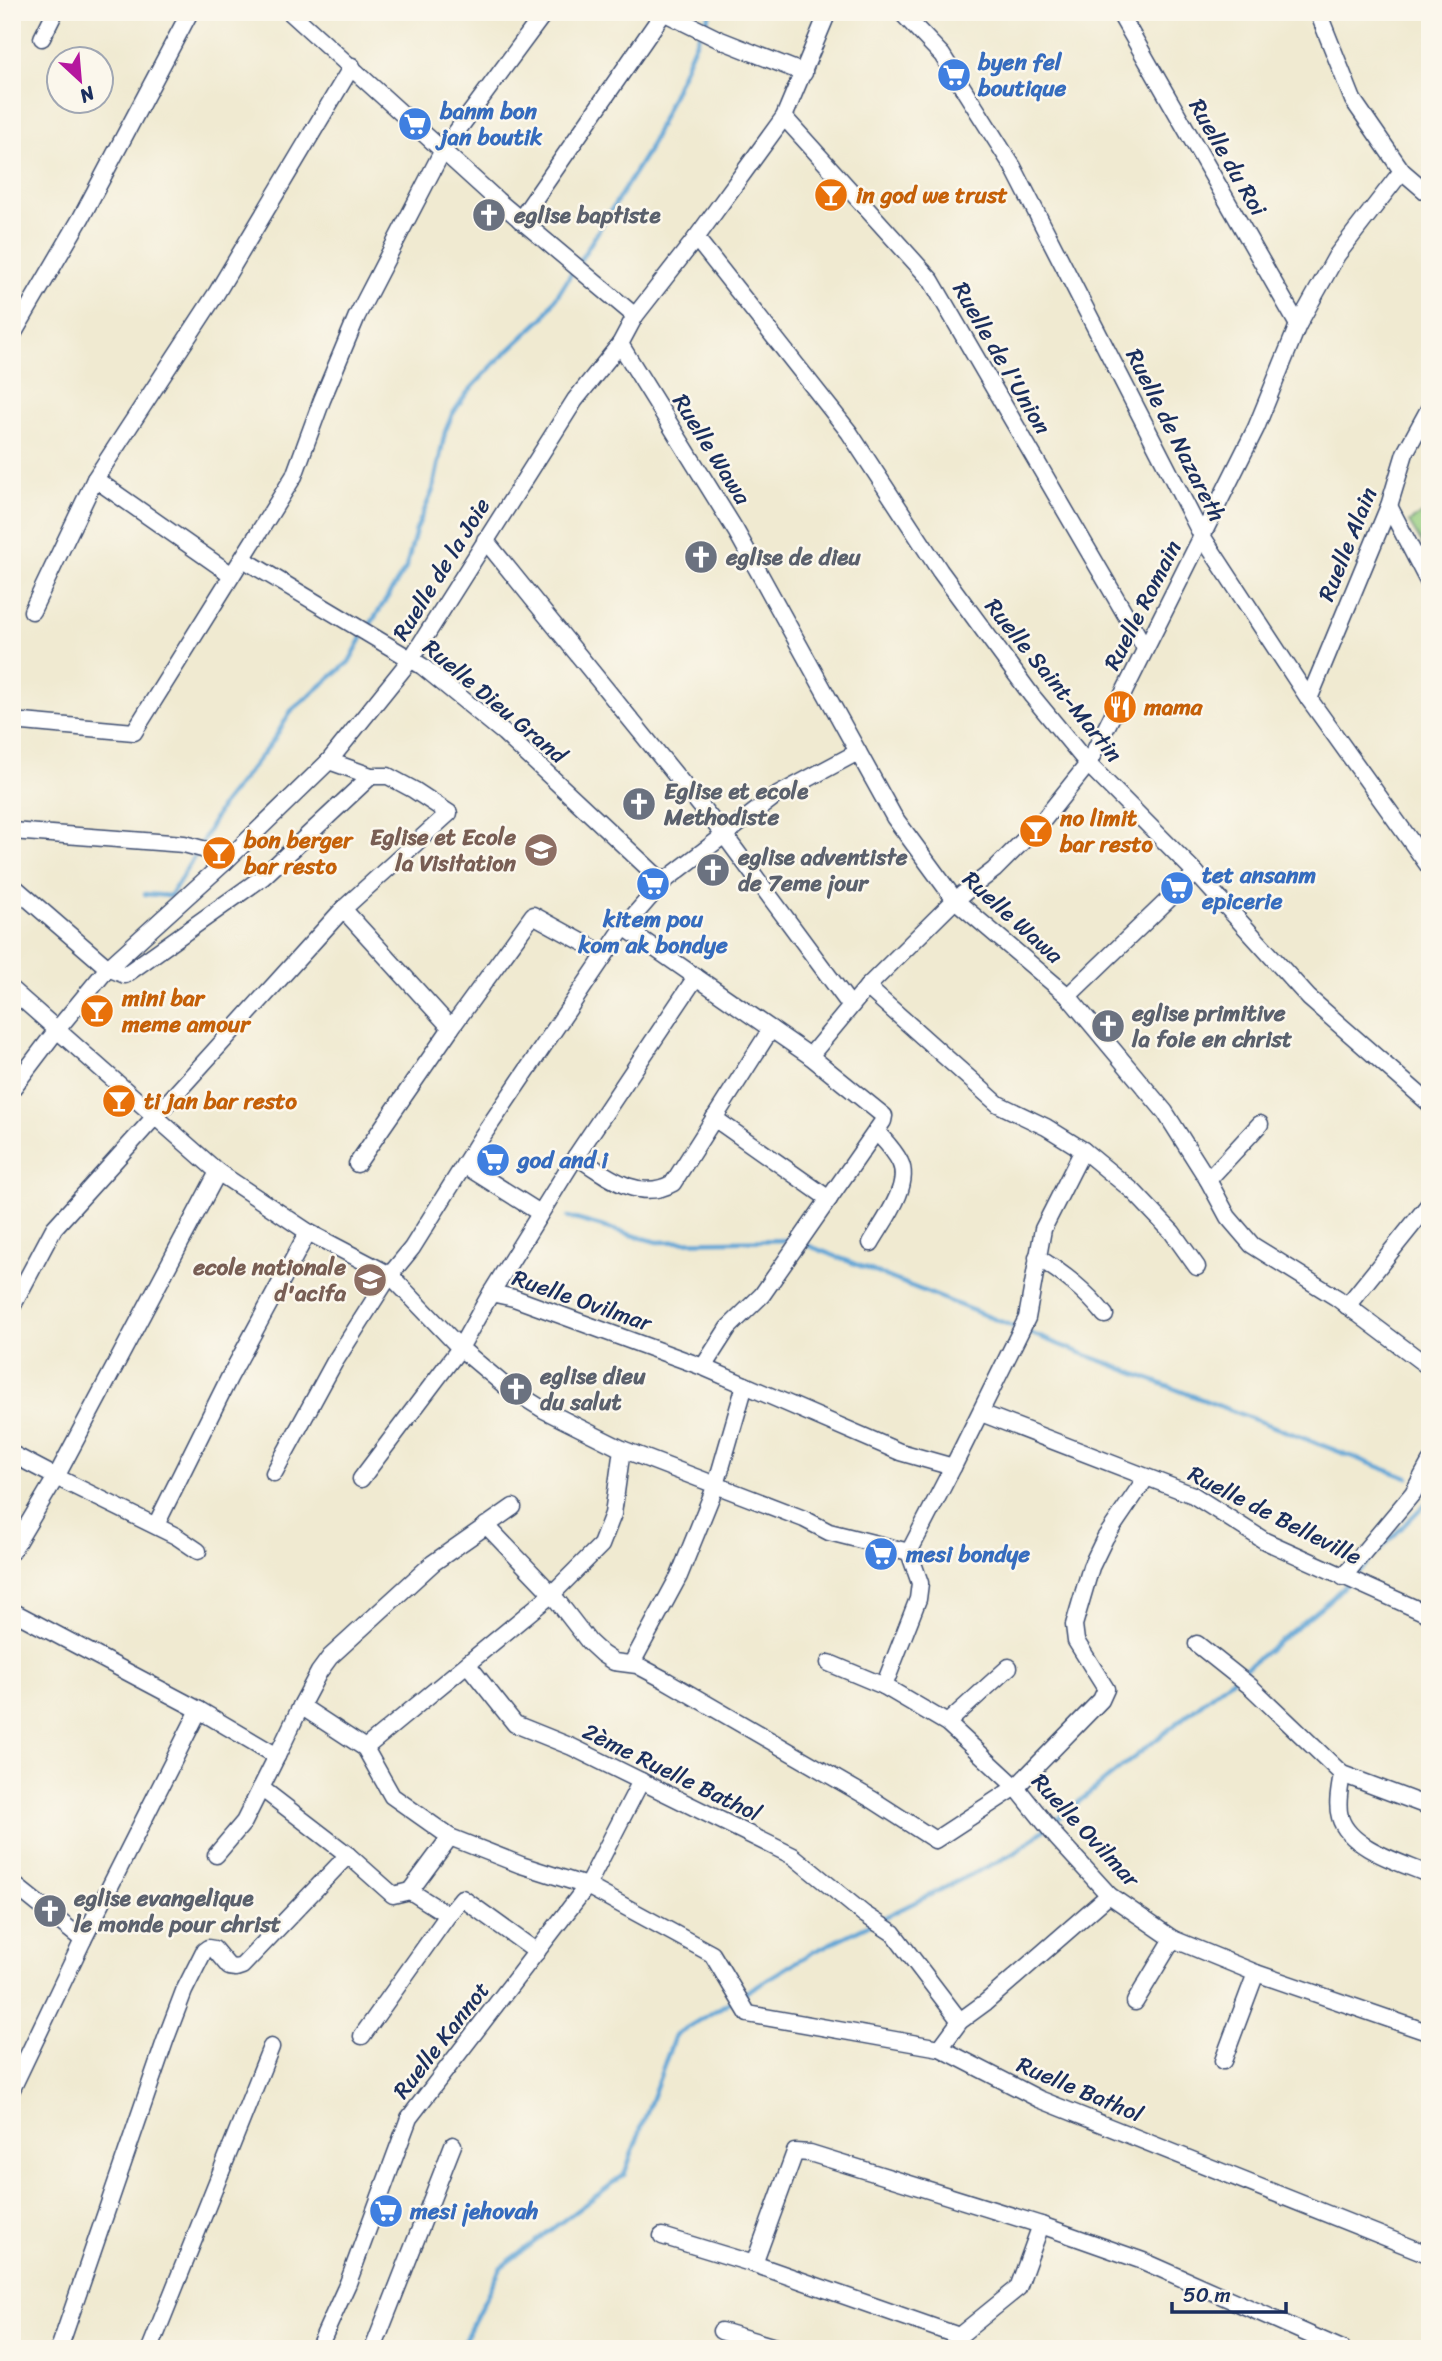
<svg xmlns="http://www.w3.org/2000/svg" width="1442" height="2361" font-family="Sriracha,sans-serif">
	<rect width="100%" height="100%" fill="#fbf7ec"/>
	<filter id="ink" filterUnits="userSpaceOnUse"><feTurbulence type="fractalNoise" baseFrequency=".0143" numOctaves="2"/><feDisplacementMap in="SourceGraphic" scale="14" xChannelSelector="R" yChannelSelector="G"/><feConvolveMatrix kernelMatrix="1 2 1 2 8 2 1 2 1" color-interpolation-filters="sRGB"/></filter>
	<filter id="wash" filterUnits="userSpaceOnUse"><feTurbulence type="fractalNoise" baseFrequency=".00686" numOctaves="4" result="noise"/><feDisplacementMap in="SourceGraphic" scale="28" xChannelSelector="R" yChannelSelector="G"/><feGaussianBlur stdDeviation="1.57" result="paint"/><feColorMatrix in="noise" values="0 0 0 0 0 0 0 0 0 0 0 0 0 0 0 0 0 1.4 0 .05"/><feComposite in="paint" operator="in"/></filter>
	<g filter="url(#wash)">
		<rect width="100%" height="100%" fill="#f0ead1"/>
		<!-- green -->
		<polygon fill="#99cf81" stroke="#5a7f70" stroke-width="2" points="1430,509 1430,557 1409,522"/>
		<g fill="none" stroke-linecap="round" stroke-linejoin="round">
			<!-- stream -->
			<g stroke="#5fa4d5" stroke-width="4.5">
				<polyline points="703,28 711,12"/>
				<polyline points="579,262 648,151 699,35"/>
				<polyline points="368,628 406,568 416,530 433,490 445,432 452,415 466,394 495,363 544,317 574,269"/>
				<polyline points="201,844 222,805 273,741 291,711 349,662 362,638"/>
				<polyline points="145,894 170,896 197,852"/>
				<polyline points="568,1217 657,1242 794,1240"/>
				<polyline points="802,1243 1060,1345 1408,1478"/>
				<polyline points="1354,1576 1430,1499"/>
				<polyline points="1240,1673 1332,1598 1348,1582"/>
				<polyline points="1051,1824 1233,1678"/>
				<polyline points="881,1919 1015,1853 1045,1829"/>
				<polyline points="460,2349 501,2267 624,2175 675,2035 811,1953 870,1924"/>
			</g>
		</g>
	</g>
	<g filter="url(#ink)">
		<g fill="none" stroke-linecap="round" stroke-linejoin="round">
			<!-- minor casing -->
			<g stroke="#3b4b6f" stroke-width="19">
				<g id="minor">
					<polyline points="290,12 497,200 635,316"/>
					<polyline points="663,12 718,39 804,73"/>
					<polyline points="901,12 942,55 1013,167 1202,536 1309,699 1430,868"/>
					<polyline points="1119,12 1298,325"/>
					<polyline points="1318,12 1353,100 1402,171 1430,195"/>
					<polyline points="42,38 55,12"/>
					<polyline points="784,117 931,280 1145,648"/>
					<polyline points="520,220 664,12"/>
					<polyline points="696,238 849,432 940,571 1032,696 1088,764 1196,873 1309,998 1430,1104"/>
					<polyline points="12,336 81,218 190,12"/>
					<polyline points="620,344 736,531 894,817 955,900 1068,996 1165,1112 1208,1180 1228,1217 1252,1245 1337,1298 1430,1368"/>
					<polyline points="95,479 232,575"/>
					<polyline points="1389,506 1430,585"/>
					<polyline points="485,540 725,836 850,1005"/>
					<polyline points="243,559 422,666 504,733 663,882"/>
					<polyline points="32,611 95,479 216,294 352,66"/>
					<polyline points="1309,699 1389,506 1405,453 1430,407"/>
					<polyline points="12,721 134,732 294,476 322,400 357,316 443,150 545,12"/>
					<polyline points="12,831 184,844 206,850 225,862"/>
					<polyline points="12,885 108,968 125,975 263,877 371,776"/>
					<polyline points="343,909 451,1028 533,915 604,954"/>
					<polyline points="624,927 810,1056 884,1116 883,1121 762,1295 728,1328 703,1367"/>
					<polyline points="867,987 998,1104 1046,1127 1083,1150 1134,1192 1172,1232 1197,1267"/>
					<polyline points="12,990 218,1172 308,1232 390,1275 460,1348 491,1293 514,1298 703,1367 900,1452 953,1467 909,1552 920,1583 918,1599 884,1686 947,1723 1016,1787 1057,1838 1109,1895 1173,1939 1256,1973 1430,2033"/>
					<polyline points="1068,996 1196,873"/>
					<polyline points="810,1056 867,987 955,900 994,870 1041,823 1088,764 1256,428 1298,325 1337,255 1402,171"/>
					<polyline points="12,1089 56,1031 108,968 225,862 329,761 411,659 575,400 620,344 635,316 696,238 784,117 828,12"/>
					<polyline points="714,1118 829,1199"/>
					<path d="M576,1156C605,1175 638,1203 673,1183L771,1029"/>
					<polyline points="357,1164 451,1028"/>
					<polyline points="464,1165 540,1213"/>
					<polyline points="1208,1180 1260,1124"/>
					<path d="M871,1243C883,1222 912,1185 900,1162C895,1151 884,1140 876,1131"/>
					<path d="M1037,1257C1064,1274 1085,1290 1105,1315"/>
					<polyline points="491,1293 576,1156 696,977"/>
					<polyline points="1347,1306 1430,1203"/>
					<polyline points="12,1307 54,1228 343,909 449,813 414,790 388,776 371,776 329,761"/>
					<polyline points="981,1413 1193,1495 1265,1541 1430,1615"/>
					<polyline points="622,1449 804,1519 829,1532 909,1552"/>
					<polyline points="12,1454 56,1477 12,1551"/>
					<polyline points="953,1467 1027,1318 1043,1229 1083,1150"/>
					<polyline points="274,1473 334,1363 390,1275 412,1248 479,1141 624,927 663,882 774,797 858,752"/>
					<polyline points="361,1479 460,1348 504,1385 544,1410 622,1449 613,1514 601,1545 552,1594 365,1748"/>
					<polyline points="156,1525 229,1378 308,1232"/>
					<polyline points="486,1525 552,1594 589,1642 602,1654 614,1662 637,1665 667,1681 873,1800 935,1840 1016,1787 1101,1700 1106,1689 1076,1641 1074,1625 1091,1567 1105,1538 1146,1478"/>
					<polyline points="198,1551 176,1536 56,1477 218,1172"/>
					<polyline points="1343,1577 1413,1493 1430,1462"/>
					<polyline points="12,1611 199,1710 277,1756 301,1706 365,1748 392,1796 450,1837 521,1865 587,1886 712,1954 748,2014 940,2048 1039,2099 1430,2255"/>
					<polyline points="1197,1644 1251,1687 1342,1774 1430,1807"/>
					<polyline points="632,1663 679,1576 716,1485 745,1385"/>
					<polyline points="829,1663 884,1686"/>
					<polyline points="468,1665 515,1724 572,1747 793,1856 864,1914 893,1933 960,2021"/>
					<polyline points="301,1706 319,1672 330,1657 433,1563 513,1507"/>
					<polyline points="947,1723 1009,1667"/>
					<path d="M1342,1774C1340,1788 1336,1804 1340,1817C1349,1849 1403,1863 1430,1875"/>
					<polyline points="216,1855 244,1822 261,1788"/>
					<polyline points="348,1855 393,1895 410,1891 448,1915"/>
					<polyline points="12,1883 83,1940"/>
					<polyline points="410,1891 450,1837"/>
					<polyline points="1135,2002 1173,1939"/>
					<polyline points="362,2036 448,1915 462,1898 537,1952"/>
					<polyline points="940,2048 960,2021 986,2002 1109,1895"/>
					<polyline points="1223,2061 1256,1973"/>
					<polyline points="12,2089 83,1940 199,1710"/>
					<polyline points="662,2236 754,2264 959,2336 958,2349"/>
					<polyline points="754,2264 795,2152 810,2153 1041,2225 1143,2261 1342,2349"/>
					<polyline points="721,2331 782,2349"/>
					<polyline points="959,2336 1018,2288 1041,2225"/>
					<polyline points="59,2349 165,2041 184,1991 204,1951 208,1948 214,1949 229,1967 236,1968 242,1966 348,1855 261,1788 277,1756"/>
					<polyline points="150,2349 271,2047"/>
					<polyline points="318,2349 348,2283 409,2118 587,1886 641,1781"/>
					<polyline points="373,2349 453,2145"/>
				</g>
			</g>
			<!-- minor -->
			<use href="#minor" stroke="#fff" stroke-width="16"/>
		</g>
	</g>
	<!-- icons -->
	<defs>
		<g id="supermarket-disc" transform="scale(1.75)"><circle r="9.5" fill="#3f7fe0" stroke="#fbf7ec"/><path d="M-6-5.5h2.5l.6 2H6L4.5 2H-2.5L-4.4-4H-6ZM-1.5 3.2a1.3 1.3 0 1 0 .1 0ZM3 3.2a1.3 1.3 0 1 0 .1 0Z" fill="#fff"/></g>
		<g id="bar-disc" transform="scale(1.75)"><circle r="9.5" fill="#e8710a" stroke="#fbf7ec"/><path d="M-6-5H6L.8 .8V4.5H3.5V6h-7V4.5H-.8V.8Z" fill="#fff"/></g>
		<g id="church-disc" transform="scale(1.75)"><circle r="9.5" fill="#6b7280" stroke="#fbf7ec"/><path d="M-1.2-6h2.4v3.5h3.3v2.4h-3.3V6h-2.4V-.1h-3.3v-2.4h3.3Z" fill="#fff"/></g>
		<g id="restaurant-disc" transform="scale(1.75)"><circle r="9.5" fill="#e8710a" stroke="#fbf7ec"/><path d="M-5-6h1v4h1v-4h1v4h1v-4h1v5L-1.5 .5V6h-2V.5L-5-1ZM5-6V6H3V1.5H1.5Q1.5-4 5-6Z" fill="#fff"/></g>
		<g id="school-disc" transform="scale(1.75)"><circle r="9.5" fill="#8d6e63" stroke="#fbf7ec"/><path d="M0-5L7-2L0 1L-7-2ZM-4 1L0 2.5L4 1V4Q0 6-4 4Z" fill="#fff"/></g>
	</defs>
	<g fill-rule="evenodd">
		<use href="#supermarket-disc" x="954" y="75"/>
		<use href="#supermarket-disc" x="415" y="124"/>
		<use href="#bar-disc" x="831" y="195"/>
		<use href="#church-disc" x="489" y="215"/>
		<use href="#church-disc" x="701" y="557"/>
		<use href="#restaurant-disc" x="1120" y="707"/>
		<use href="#church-disc" x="639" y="804"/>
		<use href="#bar-disc" x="1036" y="831"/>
		<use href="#school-disc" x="541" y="850"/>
		<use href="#bar-disc" x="219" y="853"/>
		<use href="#church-disc" x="713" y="870"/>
		<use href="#supermarket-disc" x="653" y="884"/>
		<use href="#supermarket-disc" x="1177" y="888"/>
		<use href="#bar-disc" x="97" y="1011"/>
		<use href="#church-disc" x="1108" y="1026"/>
		<use href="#bar-disc" x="119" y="1101"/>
		<use href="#supermarket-disc" x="493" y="1160"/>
		<use href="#school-disc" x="370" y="1280"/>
		<use href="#church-disc" x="516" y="1389"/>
		<use href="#supermarket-disc" x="881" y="1554"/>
		<use href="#church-disc" x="50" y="1911"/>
		<use href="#supermarket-disc" x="386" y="2211"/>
	</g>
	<g text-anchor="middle" stroke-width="5" stroke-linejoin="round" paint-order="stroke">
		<!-- shop labels -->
		<g font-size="23" font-weight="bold" fill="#366cbe" stroke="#fbf7ec" text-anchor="start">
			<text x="978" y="70">byen fel<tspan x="978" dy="26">boutique</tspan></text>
			<text x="440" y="119">banm bon<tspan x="440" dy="26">jan boutik</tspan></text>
			<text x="1202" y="883">tet ansanm<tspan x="1202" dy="26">epicerie</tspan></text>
			<text x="653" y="927" text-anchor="middle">kitem pou<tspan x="653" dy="26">kom ak bondye</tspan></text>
			<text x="518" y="1168">god and i</text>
			<text x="906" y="1562">mesi bondye</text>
			<text x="410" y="2219">mesi jehovah</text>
		</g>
		<!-- street labels -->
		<g font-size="23" fill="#1b2f5e" stroke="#fbf7ec">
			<text transform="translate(1228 157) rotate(60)" y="8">Ruelle du Roi</text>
			<text transform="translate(1002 358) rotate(60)" y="8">Ruelle de l'Union</text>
			<text transform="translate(1176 435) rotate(63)" y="8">Ruelle de Nazareth</text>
			<text transform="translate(712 449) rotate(58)" y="8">Ruelle Wawa</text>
			<text transform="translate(1347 544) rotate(-68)" y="8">Ruelle Alain</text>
			<text transform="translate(441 569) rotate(-58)" y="8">Ruelle de la Joie</text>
			<text transform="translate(1142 605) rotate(-63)" y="8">Ruelle Romain</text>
			<text transform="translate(1054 680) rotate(51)" y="8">Ruelle Saint-Martin</text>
			<text transform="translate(495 701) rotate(40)" y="8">Ruelle Dieu Grand</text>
			<text transform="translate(1013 917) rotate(42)" y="8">Ruelle Wawa</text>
			<text transform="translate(582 1300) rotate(19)" y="8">Ruelle Ovilmar</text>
			<text transform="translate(1275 1515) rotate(27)" y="8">Ruelle de Belleville</text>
			<text transform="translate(672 1772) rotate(26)" y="8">2ème Ruelle Bathol</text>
			<text transform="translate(1086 1830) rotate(47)" y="8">Ruelle Ovilmar</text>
			<text transform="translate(441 2040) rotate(-52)" y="8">Ruelle Kannot</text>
			<text transform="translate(1080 2089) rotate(23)" y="8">Ruelle Bathol</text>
		</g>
		<!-- food labels -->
		<g font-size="23" font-weight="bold" fill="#c56008" stroke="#fbf7ec" text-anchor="start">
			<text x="856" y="203">in god we trust</text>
			<text x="1144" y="715">mama</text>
			<text x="1060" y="826">no limit<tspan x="1060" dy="26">bar resto</tspan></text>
			<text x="244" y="848">bon berger<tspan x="244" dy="26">bar resto</tspan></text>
			<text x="122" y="1006">mini bar<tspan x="122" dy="26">meme amour</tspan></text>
			<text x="144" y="1109">ti jan bar resto</text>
		</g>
		<!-- worship labels -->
		<g font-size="23" font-weight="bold" fill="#5b616d" stroke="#fbf7ec" text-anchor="start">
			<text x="514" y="223">eglise baptiste</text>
			<text x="726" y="565">eglise de dieu</text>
			<text x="664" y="799">Eglise et ecole<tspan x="664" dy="26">Methodiste</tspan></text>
			<text x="738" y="865">eglise adventiste<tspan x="738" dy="26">de 7eme jour</tspan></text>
			<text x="1132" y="1021">eglise primitive<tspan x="1132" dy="26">la foie en christ</tspan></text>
			<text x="540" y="1384">eglise dieu<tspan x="540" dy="26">du salut</tspan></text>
			<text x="74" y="1906">eglise evangelique<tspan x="74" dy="26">le monde pour christ</tspan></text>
		</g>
		<!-- education labels -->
		<g font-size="23" font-weight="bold" fill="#785e54" stroke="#fbf7ec" text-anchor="end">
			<text x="516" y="845">Eglise et Ecole<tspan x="516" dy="26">la Visitation</tspan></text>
			<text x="346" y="1275">ecole nationale<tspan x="346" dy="26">d'acifa</tspan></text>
		</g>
	</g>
	<!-- margin -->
	<rect width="1442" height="2361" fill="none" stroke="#fbf7ec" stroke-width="42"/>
	<!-- north arrow -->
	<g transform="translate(80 80) rotate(154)"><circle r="33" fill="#fbf7ec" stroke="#a1a7b3" stroke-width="2"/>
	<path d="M0-5L12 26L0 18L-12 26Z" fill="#b5179e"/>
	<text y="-10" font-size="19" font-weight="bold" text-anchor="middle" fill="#1b2f5e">N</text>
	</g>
	<!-- scale -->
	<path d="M1172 2302v10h114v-10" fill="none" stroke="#1b2f5e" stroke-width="3.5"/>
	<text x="1183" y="2302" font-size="21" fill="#1b2f5e" stroke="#fbf7ec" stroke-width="5" paint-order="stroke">50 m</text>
</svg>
